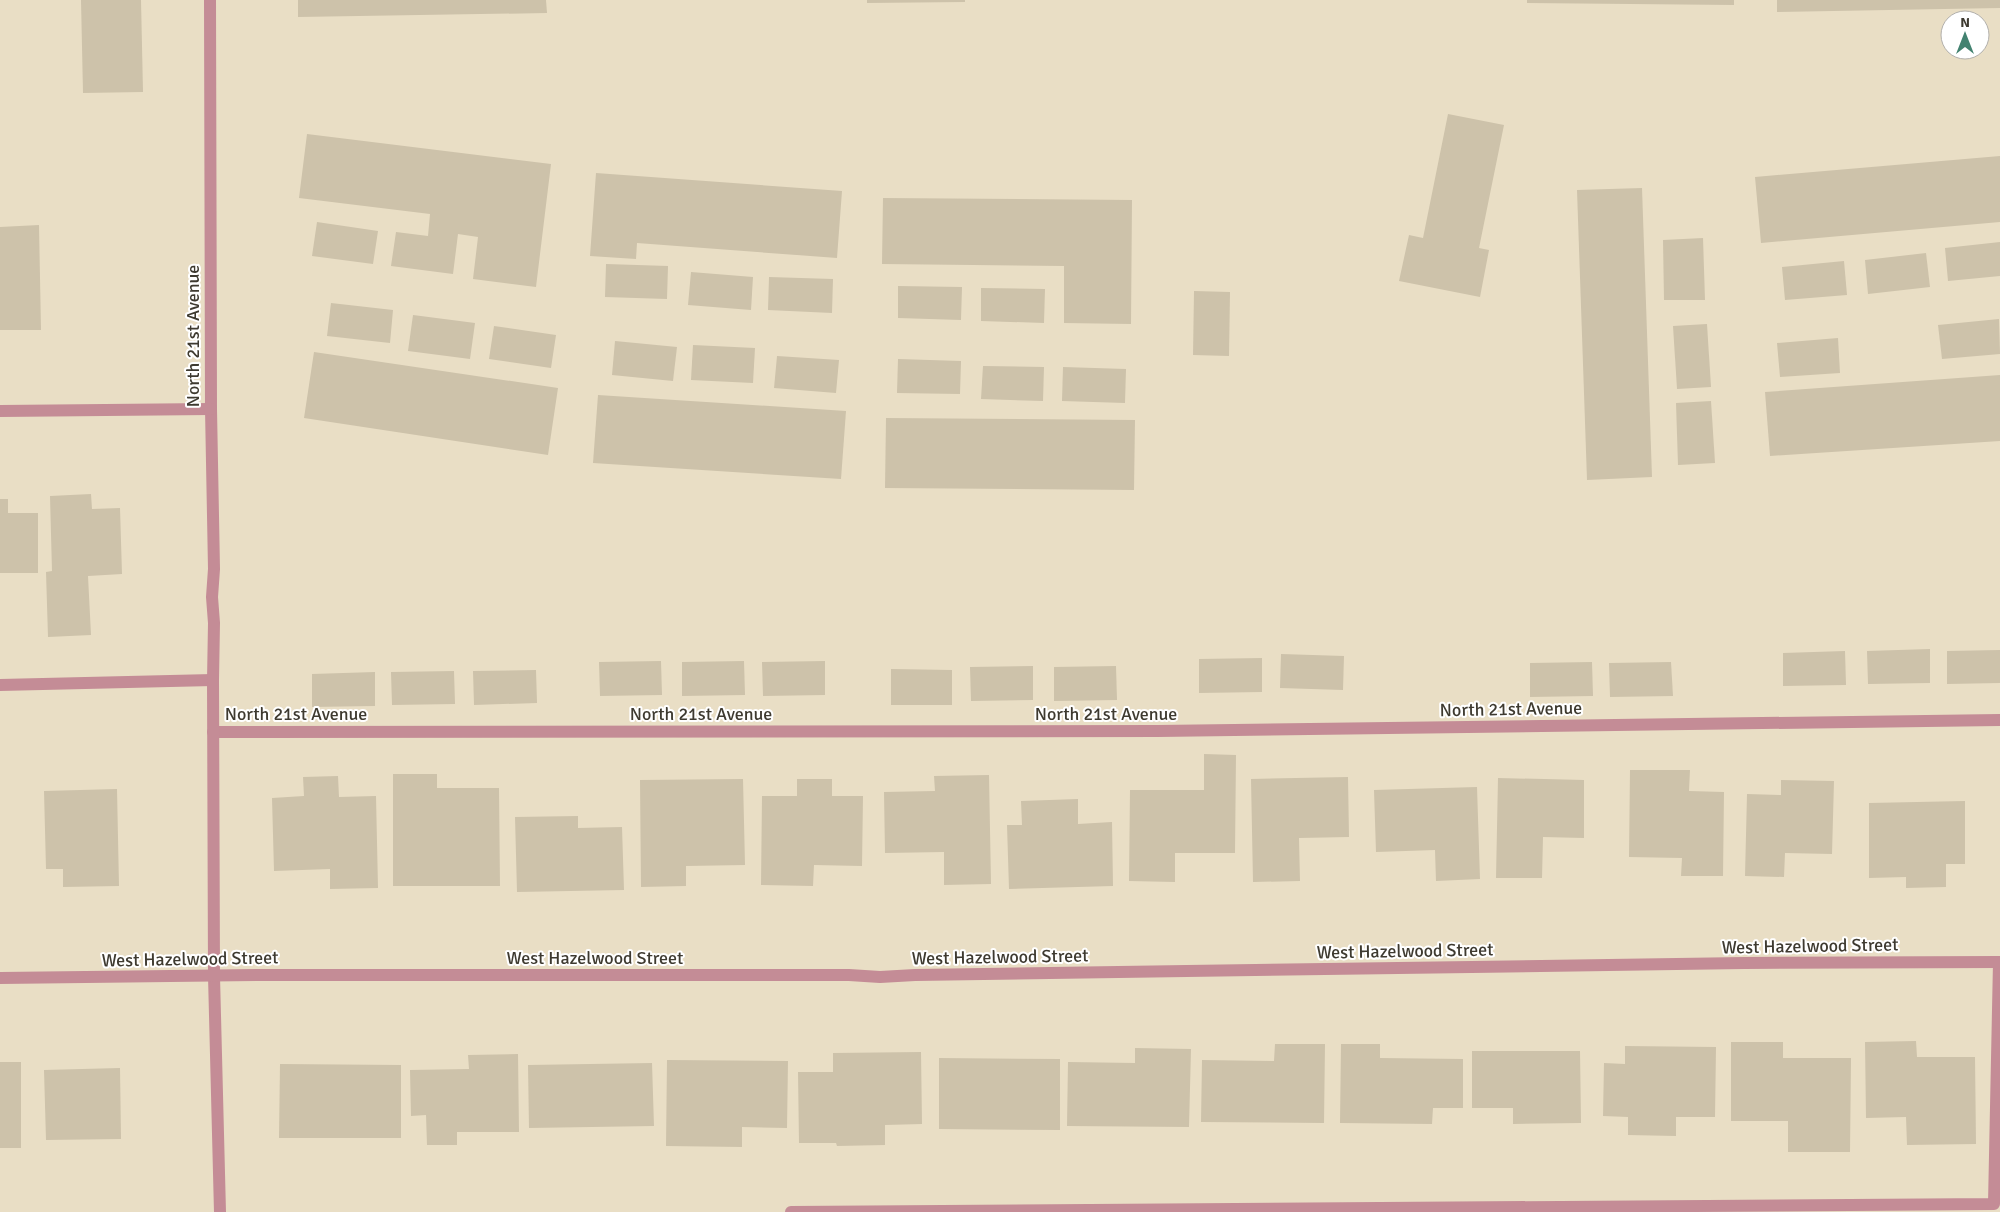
<svg xmlns="http://www.w3.org/2000/svg" width="2000" height="1212" font-family="Signika,sans-serif">
	<rect width="100%" height="100%" fill="#e9dec5"/>
	<!-- building -->
	<g fill="#cdc2aa">
		<polygon points="81,0 141,0 143,92 83,93"/>
		<polygon points="298,0 546,0 547,13 298,17"/>
		<polygon points="867,0 965,0 965,2 867,3"/>
		<polygon points="1527,0 1734,0 1734,5 1527,3"/>
		<polygon points="1777,0 2000,0 2000,8 1777,12"/>
		<polygon points="1448,114 1504,125 1479,248 1489,250 1480,297 1399,281 1409,235 1423,238"/>
		<polygon points="307,134 551,164 536,287 473,279 478,237 458,234 453,274 391,266 396,232 428,236 430,214 299,198"/>
		<polygon points="2000,156 2000,222 1761,243 1755,177"/>
		<polygon points="596,173 842,191 837,258 637,243 636,259 590,256"/>
		<polygon points="1642,188 1652,477 1587,480 1577,190"/>
		<polygon points="883,198 1132,200 1131,324 1064,323 1064,266 882,264"/>
		<polygon points="317,222 378,231 373,264 312,256"/>
		<polygon points="39,225 41,330 0,330 0,227"/>
		<polygon points="1703,238 1705,300 1664,300 1663,240"/>
		<polygon points="2000,242 2000,276 1948,281 1945,248"/>
		<polygon points="1926,253 1930,287 1868,294 1865,260"/>
		<polygon points="1844,261 1847,295 1785,300 1782,267"/>
		<polygon points="606,264 668,266 667,299 605,297"/>
		<polygon points="691,272 753,277 751,310 688,305"/>
		<polygon points="769,277 833,279 832,313 768,310"/>
		<polygon points="898,286 962,287 961,320 898,318"/>
		<polygon points="981,288 1045,289 1044,323 981,321"/>
		<polygon points="1194,291 1230,292 1229,356 1193,355"/>
		<polygon points="331,303 393,310 390,343 327,336"/>
		<polygon points="413,315 475,323 470,359 408,351"/>
		<polygon points="1999,319 2000,354 1942,359 1938,325"/>
		<polygon points="1707,324 1711,387 1677,389 1673,326"/>
		<polygon points="494,326 556,335 551,368 489,359"/>
		<polygon points="1838,338 1840,373 1780,377 1777,343"/>
		<polygon points="615,341 677,347 673,381 612,375"/>
		<polygon points="693,345 755,348 753,383 691,380"/>
		<polygon points="314,352 558,388 548,455 304,418"/>
		<polygon points="777,356 839,360 836,393 774,388"/>
		<polygon points="898,359 961,361 960,394 897,393"/>
		<polygon points="983,366 1044,367 1043,401 981,399"/>
		<polygon points="1063,367 1126,369 1125,403 1062,401"/>
		<polygon points="2000,375 2000,441 1770,456 1765,392"/>
		<polygon points="598,395 846,411 841,479 593,463"/>
		<polygon points="1711,401 1715,463 1678,465 1676,403"/>
		<polygon points="886,418 1135,420 1134,490 885,488"/>
		<polygon points="91,494 92,509 120,508 122,574 88,576 91,635 48,637 46,572 52,571 50,496"/>
		<polygon points="0,499 8,499 8,513 38,513 38,573 0,573"/>
		<polygon points="1930,649 1930,683 1868,684 1867,651"/>
		<polygon points="2000,650 2000,683 1947,684 1947,651"/>
		<polygon points="1845,651 1846,685 1783,686 1783,653"/>
		<polygon points="1281,654 1344,656 1343,690 1280,688"/>
		<polygon points="1262,658 1262,692 1199,693 1199,659"/>
		<polygon points="661,661 662,695 600,696 599,662"/>
		<polygon points="744,661 745,695 682,696 682,662"/>
		<polygon points="825,661 825,695 763,696 762,662"/>
		<polygon points="1592,662 1593,696 1530,697 1530,663"/>
		<polygon points="1671,662 1673,696 1610,697 1609,663"/>
		<polygon points="1033,666 1033,700 971,701 970,667"/>
		<polygon points="1116,666 1117,700 1054,701 1054,667"/>
		<polygon points="891,669 952,670 952,705 891,705"/>
		<polygon points="536,670 537,703 474,705 473,671"/>
		<polygon points="454,671 455,704 392,705 391,672"/>
		<polygon points="375,672 375,706 312,707 312,674"/>
		<polygon points="1204,754 1236,755 1235,853 1175,853 1175,882 1129,881 1130,790 1204,790"/>
		<polygon points="1630,770 1690,770 1689,791 1724,792 1723,876 1681,876 1682,858 1629,857"/>
		<polygon points="393,774 437,774 437,788 499,788 500,886 393,886"/>
		<polygon points="989,775 991,884 944,885 944,852 885,853 884,792 935,791 934,776"/>
		<polygon points="338,776 339,797 376,796 378,888 330,889 330,869 274,871 272,798 304,796 303,777"/>
		<polygon points="1348,777 1349,837 1299,838 1300,881 1253,882 1251,779"/>
		<polygon points="1498,778 1584,780 1584,838 1543,837 1542,878 1496,878"/>
		<polygon points="743,779 745,865 686,866 686,886 641,887 640,780"/>
		<polygon points="797,779 832,779 832,796 863,796 862,866 814,865 813,886 761,885 762,796 797,796"/>
		<polygon points="1781,780 1834,781 1832,854 1785,853 1784,877 1745,876 1747,794 1781,795"/>
		<polygon points="1477,787 1480,879 1436,881 1435,850 1376,852 1374,790"/>
		<polygon points="117,789 119,886 63,887 63,869 46,869 44,791"/>
		<polygon points="1078,799 1078,824 1112,822 1113,886 1009,889 1007,825 1022,825 1021,801"/>
		<polygon points="1965,801 1965,864 1946,864 1946,887 1906,888 1906,877 1869,878 1869,803"/>
		<polygon points="578,816 578,828 622,827 624,890 517,892 515,817"/>
		<polygon points="1916,1041 1917,1057 1975,1057 1976,1144 1907,1145 1906,1117 1866,1118 1865,1042"/>
		<polygon points="1731,1042 1783,1042 1783,1058 1851,1058 1850,1152 1788,1152 1788,1121 1731,1121"/>
		<polygon points="1275,1044 1325,1044 1324,1123 1201,1122 1202,1060 1274,1061"/>
		<polygon points="1341,1044 1380,1044 1380,1058 1463,1059 1463,1108 1433,1108 1432,1124 1340,1123"/>
		<polygon points="1625,1046 1716,1047 1715,1117 1676,1117 1676,1136 1628,1135 1628,1117 1603,1116 1604,1063 1625,1064"/>
		<polygon points="1135,1048 1191,1049 1189,1127 1067,1126 1068,1062 1135,1063"/>
		<polygon points="1472,1051 1580,1051 1581,1123 1513,1124 1513,1108 1472,1108"/>
		<polygon points="921,1052 922,1124 885,1125 885,1145 837,1146 836,1143 799,1143 798,1072 833,1072 833,1053"/>
		<polygon points="518,1054 519,1132 457,1132 457,1145 427,1145 426,1115 411,1116 410,1070 469,1069 468,1055"/>
		<polygon points="939,1058 1060,1059 1060,1130 939,1129"/>
		<polygon points="667,1060 788,1061 787,1128 742,1127 742,1147 666,1146"/>
		<rect x="0" y="1062" width="21" height="86"/>
		<polygon points="652,1063 654,1126 529,1128 528,1065"/>
		<polygon points="280,1064 401,1065 401,1138 279,1138"/>
		<polygon points="120,1068 121,1139 46,1140 44,1070"/>
	</g>
	<g fill="none" stroke-linecap="round" stroke-linejoin="round">
		<!-- lane -->
		<g stroke="#c48c96" stroke-width="12">
			<polyline points="0,685 213,680"/>
			<polyline points="213,732 1158,731 2000,720"/>
			<polyline points="791,1212 1994,1204 1999,962"/>
		</g>
		<!-- street -->
		<g stroke="#c48c96" stroke-width="12">
			<polyline points="210,0 211,409 214,569 212,597 214,623 213,680 214,976 220,1212"/>
			<polyline points="0,411 211,409"/>
			<polyline points="0,978 262,975 849,975 880,977 915,975 1744,963 2000,962"/>
		</g>
	</g>
	<g text-anchor="middle" stroke-width="4" stroke-linejoin="round" paint-order="stroke">
		<!-- street labels -->
		<g font-size="18" fill="#3e3a30" stroke="#fff">
			<text transform="translate(193 336) rotate(-90)" y="6">North 21st Avenue</text>
			<text transform="translate(1511 709) rotate(-1)" y="6">North 21st Avenue</text>
			<text x="296" y="720">North 21st Avenue</text>
			<text x="701" y="720">North 21st Avenue</text>
			<text x="1106" y="720">North 21st Avenue</text>
			<text transform="translate(1810 946) rotate(-1)" y="6">West Hazelwood Street</text>
			<text transform="translate(1405 951) rotate(-1)" y="6">West Hazelwood Street</text>
			<text transform="translate(1000 957) rotate(-1)" y="6">West Hazelwood Street</text>
			<text x="595" y="964">West Hazelwood Street</text>
			<text transform="translate(190 959) rotate(-1)" y="6">West Hazelwood Street</text>
		</g>
	</g>
	<!-- north arrow -->
	<g transform="translate(1965 35)"><circle r="24" fill="#ffffff" stroke="#b2b0ac"/>
	<path d="M0-4L9 19L0 12L-9 19Z" fill="#428270"/>
	<text y="-8" font-size="14" font-weight="bold" text-anchor="middle" fill="#3e3a30">N</text>
	</g>
</svg>
